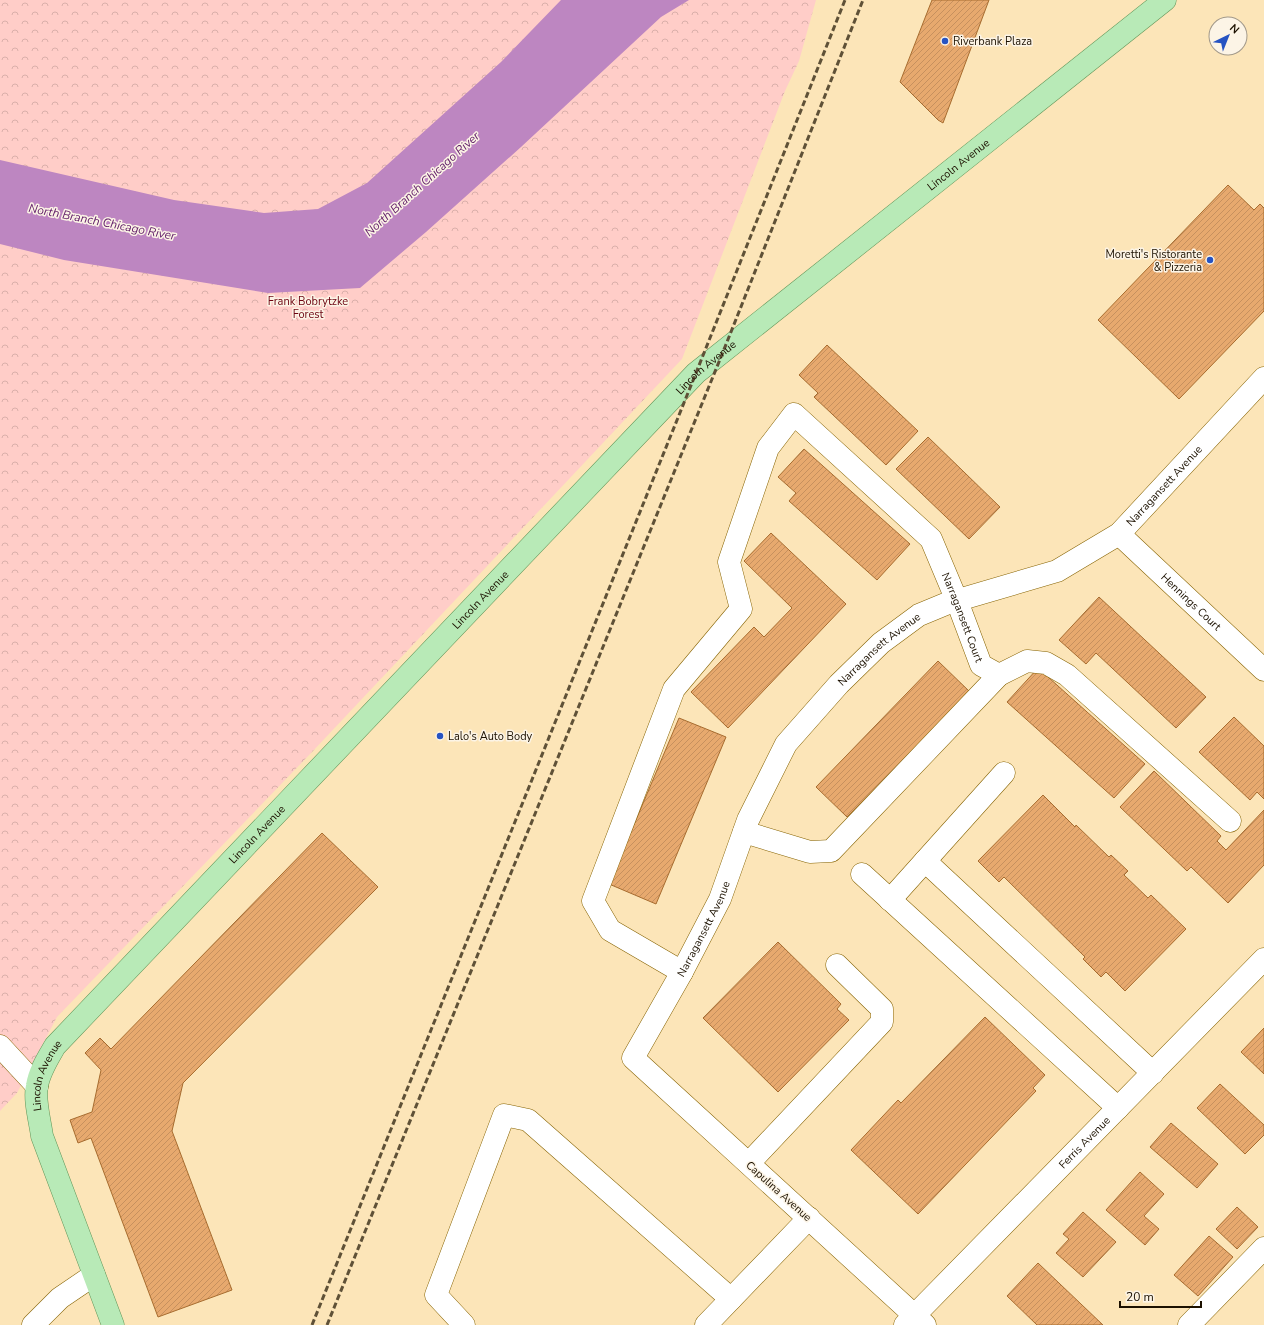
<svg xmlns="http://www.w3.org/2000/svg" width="1264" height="1325" font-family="'Nunito Sans',sans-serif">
	<defs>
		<pattern id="park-crowns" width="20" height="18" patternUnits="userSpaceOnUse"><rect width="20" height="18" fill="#ffcdc8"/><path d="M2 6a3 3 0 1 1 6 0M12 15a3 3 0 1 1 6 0" fill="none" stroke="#daafaa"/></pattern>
		<pattern id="building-hatch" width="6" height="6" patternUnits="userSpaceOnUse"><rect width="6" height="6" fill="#e7a96e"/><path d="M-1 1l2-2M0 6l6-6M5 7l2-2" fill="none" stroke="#c6905e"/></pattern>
	</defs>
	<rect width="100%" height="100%" fill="#fce5b8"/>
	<!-- park -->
	<polygon fill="url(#park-crowns)" points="0,0 816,0 799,61 785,91 682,359 312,752 57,1017 17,1093 0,1111"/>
	<!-- water -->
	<polygon fill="#bd86c1" points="561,0 689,0 661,17 521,147 426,232 360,288 268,293 64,260 0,244 0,160 174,200 264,213 318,209 367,183 501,62"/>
	<!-- building -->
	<g fill="url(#building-hatch)" stroke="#a76c2f">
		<polygon points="932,0 989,0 943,123 938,120 900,82"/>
		<polygon points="1228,185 1254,210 1260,204 1264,208 1264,311 1179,399 1098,320"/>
		<polygon points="827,345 918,431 886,465 814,397 818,393 799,375"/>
		<polygon points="928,437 1000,507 969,539 896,469"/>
		<polygon points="804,449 910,544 877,580 789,501 796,493 778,477"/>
		<polygon points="771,533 846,604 728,728 691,692 754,627 764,637 792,608 744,561"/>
		<polygon points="1099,597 1206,697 1176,728 1096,653 1086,664 1059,640"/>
		<polygon points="938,661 970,692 847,817 816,787"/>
		<polygon points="1038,668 1145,764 1114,798 1007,702"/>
		<polygon points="1234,717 1264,746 1264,799 1257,792 1250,800 1199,752"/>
		<polygon points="679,718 726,737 656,904 609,884"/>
		<polygon points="1154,771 1221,836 1217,841 1226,850 1264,810 1264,865 1228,903 1191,867 1187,871 1120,807"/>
		<polygon points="1043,795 1075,827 1076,825 1109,857 1111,855 1128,871 1124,875 1148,898 1151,895 1186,929 1125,991 1106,972 1101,977 1083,959 1085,957 1004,877 999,882 978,861"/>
		<polygon points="322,833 378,887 183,1083 172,1131 232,1290 158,1317 91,1138 78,1143 70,1120 92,1112 101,1070 85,1053 100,1038 111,1049"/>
		<polygon points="778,942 841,1004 837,1009 849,1020 778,1092 703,1018"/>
		<polygon points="985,1017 1045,1075 1033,1088 1036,1091 918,1214 851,1150 898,1100 901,1103"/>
		<polygon points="1264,1028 1264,1074 1241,1052"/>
		<polygon points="1220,1084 1264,1125 1264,1135 1245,1154 1197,1108"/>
		<polygon points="1171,1123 1218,1164 1197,1188 1150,1147"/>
		<polygon points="1140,1172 1164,1194 1144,1216 1159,1229 1145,1245 1106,1210"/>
		<polygon points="1237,1207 1258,1227 1237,1249 1216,1229"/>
		<polygon points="1083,1212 1116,1242 1083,1277 1056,1253 1069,1239 1063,1234"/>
		<polygon points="1209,1236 1233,1257 1198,1296 1174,1275"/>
		<polygon points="1038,1263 1103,1325 1037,1325 1007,1296"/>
	</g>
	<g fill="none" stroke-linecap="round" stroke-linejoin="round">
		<!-- minor casing -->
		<g stroke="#866302" stroke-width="23">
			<g id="minor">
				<path id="s1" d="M1119,534L1264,670"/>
				<polyline points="744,832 810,852 831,851 999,675"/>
				<polyline points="925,861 1153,1073"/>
				<polyline points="862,874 1118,1108"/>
				<polyline points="890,900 1004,773"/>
				<path id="s2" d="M682,972L610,930L593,901L674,689L741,609L729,562L768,448L794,414L931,539L957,601L981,665L999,675L1027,661L1046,663L1067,675L1230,821"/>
				<polyline points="0,1046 37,1086"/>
				<polyline points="749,1163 882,1022 882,1009 837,965"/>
				<polyline points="33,1325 60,1298 94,1275"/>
				<polyline points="464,1325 436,1295 504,1115 528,1120 731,1299"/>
				<polyline points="706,1325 809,1218"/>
				<path id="s3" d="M905,1325L1264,959"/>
				<path id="s4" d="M925,1325L633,1058L682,972L720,899L748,820L786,744L839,684L881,643L919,615L948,603L1057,571L1119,534L1264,378"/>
				<polyline points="1189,1325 1264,1248"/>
			</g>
		</g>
		<!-- major casing -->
		<g stroke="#629558" stroke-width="23">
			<g id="major">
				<path id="s5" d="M113,1325L42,1136C40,1121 34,1100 37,1086C39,1072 48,1058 55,1046L696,373L1165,0"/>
			</g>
		</g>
		<!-- minor -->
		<use href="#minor" stroke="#fff" stroke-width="22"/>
		<!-- major -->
		<use href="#major" stroke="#b8eab7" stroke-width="22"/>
		<!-- rail -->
		<g stroke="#5f5137" stroke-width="3" stroke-dasharray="6 3" stroke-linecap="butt">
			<polyline points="312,1325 696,373 845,0"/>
			<polyline points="327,1325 723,352 863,0"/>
		</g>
	</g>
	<!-- markers -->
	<g fill="#2653c2" stroke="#fcf4e6" stroke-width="1.5">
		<circle cx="945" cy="41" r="4"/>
		<circle cx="1210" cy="260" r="4"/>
		<circle cx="440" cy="736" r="4"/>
	</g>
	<g text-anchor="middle" stroke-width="3" stroke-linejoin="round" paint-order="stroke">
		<!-- poi labels -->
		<g font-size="11" fill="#1c1100" stroke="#fcf4e6" text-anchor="start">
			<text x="953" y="45">Riverbank Plaza</text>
			<text x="1202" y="258" text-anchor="end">Moretti's Ristorante<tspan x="1202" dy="13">&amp; Pizzeria</tspan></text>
			<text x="448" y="740">Lalo's Auto Body</text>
		</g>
		<!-- street labels -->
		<g font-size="11" fill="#1c1100" stroke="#fcf4e6">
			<text dy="4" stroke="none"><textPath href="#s5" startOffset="1561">Lincoln Avenue</textPath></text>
			<text dy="4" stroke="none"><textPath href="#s5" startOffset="1237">Lincoln Avenue</textPath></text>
			<text dy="4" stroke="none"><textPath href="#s4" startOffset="1215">Narragansett Avenue</textPath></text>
			<text dy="4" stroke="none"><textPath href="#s5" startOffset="913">Lincoln Avenue</textPath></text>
			<text dy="4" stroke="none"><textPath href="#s1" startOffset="99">Hennings Court</textPath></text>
			<text dy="4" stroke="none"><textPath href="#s2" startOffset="930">Narragansett Court</textPath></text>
			<text dy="4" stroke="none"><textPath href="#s4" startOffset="879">Narragansett Avenue</textPath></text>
			<text dy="4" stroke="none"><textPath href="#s5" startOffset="589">Lincoln Avenue</textPath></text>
			<text dy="4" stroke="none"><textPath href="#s4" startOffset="543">Narragansett Avenue</textPath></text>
			<text dy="4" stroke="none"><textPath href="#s5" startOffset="265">Lincoln Avenue</textPath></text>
			<text dy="4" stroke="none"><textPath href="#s3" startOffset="256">Ferris Avenue</textPath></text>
			<text transform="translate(779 1191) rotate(42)" y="4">Capulina Avenue</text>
		</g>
		<!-- park labels -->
		<g font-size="11" fill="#6c020f" stroke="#fcf4e6">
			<text x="308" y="305">Frank Bobrytzke<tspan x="308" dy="13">Forest</tspan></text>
		</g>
		<!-- water labels -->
		<g font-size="12" font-style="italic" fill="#65236c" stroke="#fcf4e6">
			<text transform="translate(422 184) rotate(-42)" y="4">North Branch Chicago River</text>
			<text transform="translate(102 222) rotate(11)" y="4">North Branch Chicago River</text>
		</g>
	</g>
	<!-- north arrow -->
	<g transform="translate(1228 36) rotate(43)"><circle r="19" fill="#fcf4e6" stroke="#a2998a"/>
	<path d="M0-3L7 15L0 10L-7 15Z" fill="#2653c2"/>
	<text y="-6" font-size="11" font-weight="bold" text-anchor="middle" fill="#1c1100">N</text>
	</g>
	<!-- scale -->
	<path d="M1120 1301v6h81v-6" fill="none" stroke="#1c1100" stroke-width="2"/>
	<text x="1126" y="1301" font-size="12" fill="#1c1100" stroke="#fcf4e6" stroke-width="3" paint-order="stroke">20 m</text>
</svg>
